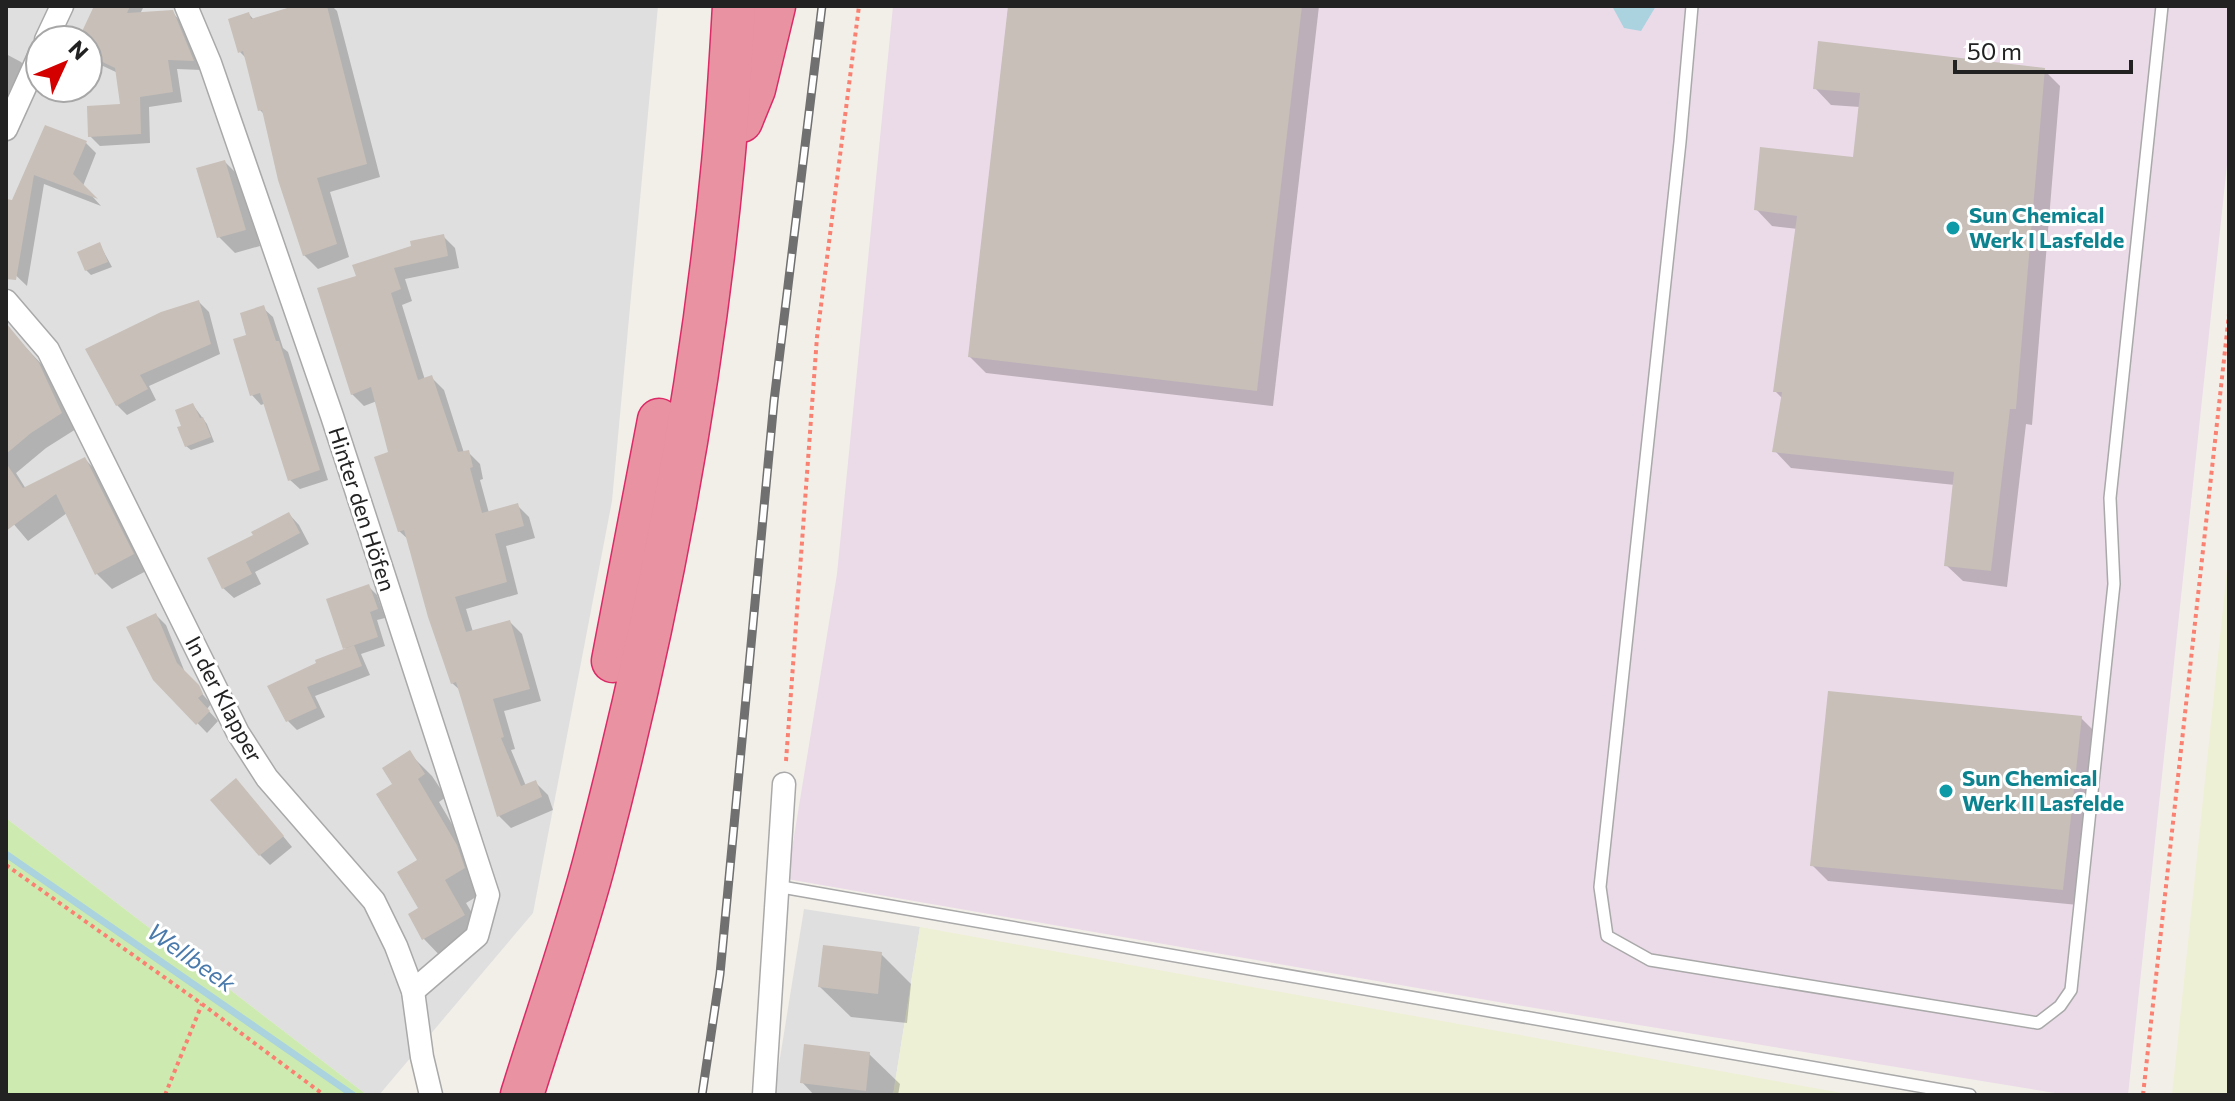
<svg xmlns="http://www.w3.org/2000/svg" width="2235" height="1101" font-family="Commissioner,sans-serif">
	<rect width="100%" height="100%" fill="#f2efe9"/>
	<!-- residential -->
	<g fill="#e0dfdf" fill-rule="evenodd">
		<path d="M6,6H658L612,501L533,913L379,1095H367L6,818ZM40,40H88V88H40Z"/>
		<polygon points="804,909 920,927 893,1095 774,1095"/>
	</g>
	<!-- industrial -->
	<polygon fill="#ebdbe8" points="893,6 2229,6 2229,146 2128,1095 2067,1095 1510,1004 787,879 837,574"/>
	<!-- farmland -->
	<g fill="#eef0d5">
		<polygon points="2229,551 2229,1095 2172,1095"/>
		<polygon points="920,927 1853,1095 893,1095"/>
	</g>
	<!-- grass -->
	<polygon fill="#cdebb0" points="6,818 367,1095 6,1095"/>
	<!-- water -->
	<polygon fill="#aad3df" points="1612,6 1656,6 1641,31 1624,28"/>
	<!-- shadow -->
	<g fill="#0003">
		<polygon points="96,6 144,6 140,14 172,12 182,23 202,70 177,69 182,102 149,107 150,143 100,146 90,136 123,106 118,73 88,59 88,40 80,40"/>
		<polygon points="295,6 332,6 337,11 380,177 330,192 349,257 318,269 304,255 265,115 260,110 247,59 240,52 249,14 254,20"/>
		<polygon points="1010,6 1319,6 1273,406 986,373 970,357"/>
		<polygon points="6,54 21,62 36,77 6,110"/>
		<polygon points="2044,70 2060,86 2032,425 2026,424 2007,587 1963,581 1946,565 1955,485 1791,468 1775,451 1783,399 1775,391 1798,229 1772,226 1756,209 1855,159 1860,107 1831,105 1815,88"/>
		<polygon points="46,127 86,143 96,153 83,186 101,206 44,184 27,286 6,266 6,201 13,202"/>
		<polygon points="225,162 241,178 260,246 235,253 219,237"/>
		<polygon points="443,236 455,248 459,268 405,279 412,301 402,305 425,380 432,378 444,390 464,453 468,452 480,464 483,479 480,480 489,513 517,505 529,517 535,538 506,546 518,594 466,609 473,632 510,622 522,634 541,701 504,711 515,749 511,750 526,786 536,783 548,795 553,810 511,828 499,816 462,692 452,683 410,541 399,531 391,453 377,401 364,406 352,394 358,277"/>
		<polygon points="100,245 112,267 91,275 86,270"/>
		<polygon points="199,302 209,312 220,354 149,386 156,400 127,415 117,405 88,350"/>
		<polygon points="263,308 273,317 283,348 288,352 328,480 300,489 290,480 266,403 261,405 252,395 249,337"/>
		<polygon points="13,334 47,370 76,429 46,448 16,473 26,489 85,459 100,475 148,570 112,589 97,574 67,513 28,541 6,515 6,337"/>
		<polygon points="193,405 207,424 214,442 191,450 186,446"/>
		<polygon points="289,514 299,525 309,544 255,572 261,584 234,598 223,588 255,536"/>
		<polygon points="369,587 377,595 385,618 377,620 385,646 361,654 370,675 315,696 325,717 297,730 288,721 270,687 347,650 345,648"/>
		<polygon points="156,615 166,625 186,675 211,704 207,709 218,721 207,733 155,679"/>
		<polygon points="2081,718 2097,734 2078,905 1828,881 1812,865"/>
		<polygon points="409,753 432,776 446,797 439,802 479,870 486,891 466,903 487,938 446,962 424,939 411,915 421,909 420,860 395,784"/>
		<polygon points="246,791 292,847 270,865 260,855"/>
		<polygon points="881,954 911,984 907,1023 851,1017 820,987"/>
		<polygon points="869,1054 900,1084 898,1095 814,1095 802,1082"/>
	</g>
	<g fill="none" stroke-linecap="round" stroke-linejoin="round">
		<!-- stream -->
		<polyline stroke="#aad3df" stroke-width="7" points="6,854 353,1095"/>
	</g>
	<!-- building -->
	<g fill="#c7bfb8">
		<polygon points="94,6 130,6 127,13 173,10 194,61 168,60 173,92 140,97 141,134 88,137 87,106 120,104 115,68 88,55 88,40 78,40"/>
		<polygon points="294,6 327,6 367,164 317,178 337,244 303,256 278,180 262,110 258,111 243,51 238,53 228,19 249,12 251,19"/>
		<polygon points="1008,6 1302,6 1257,391 968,357"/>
		<polygon points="1818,41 2045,68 2016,409 2010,409 1991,571 1944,566 1954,472 1772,452 1782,392 1773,392 1797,216 1754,210 1760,147 1853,157 1860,93 1813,89"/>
		<polygon points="45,125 87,141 73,174 98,199 34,175 16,280 6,279 6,199 12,200"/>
		<polygon points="225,160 246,230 217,238 196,168"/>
		<polygon points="444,234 448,256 394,268 401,289 391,293 418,380 432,375 458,452 469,450 473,467 470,468 482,513 518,503 524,526 495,534 507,582 455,597 466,632 510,620 530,689 493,699 504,737 501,738 521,786 536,780 542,797 497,817 456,682 451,684 428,617 404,530 398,532 374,457 388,452 371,387 351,395 317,288 356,276 352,265 411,246 410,241"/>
		<polygon points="100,242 108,262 85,271 77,252"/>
		<polygon points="199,300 211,344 140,375 148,389 116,406 85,349 161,312"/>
		<polygon points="264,305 276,341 279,341 320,470 288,481 260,393 250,396 233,339 246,335 240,313"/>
		<polygon points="6,323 39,363 62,413 31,433 6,454"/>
		<polygon points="193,403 200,418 203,417 211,437 185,447 177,427 181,426 175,410"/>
		<polygon points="85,457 134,554 95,575 56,494 6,531 6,463 23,488"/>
		<polygon points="289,512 300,533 246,562 252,574 222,589 207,558 253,535 251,532"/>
		<polygon points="369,584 378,609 370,612 378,637 343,649 326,599"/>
		<polygon points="156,613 177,663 199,685 203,694 198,698 210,711 196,725 153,680 126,627"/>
		<polygon points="354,645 362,666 307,687 317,708 286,722 267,686 316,663 315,660"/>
		<polygon points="1828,691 2082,716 2063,890 1810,866"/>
		<polygon points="410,750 425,774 418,779 457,845 465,868 445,880 465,915 422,940 408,914 418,908 397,872 417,860 376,794 392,784 382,768"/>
		<polygon points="236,778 284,836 259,856 210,800"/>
		<polygon points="823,945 882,952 878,994 818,987"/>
		<polygon points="804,1044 870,1052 866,1091 800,1083"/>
	</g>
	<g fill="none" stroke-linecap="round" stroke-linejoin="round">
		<!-- lane casing -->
		<g stroke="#a9a9a9" stroke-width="14">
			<g id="lane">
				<polyline points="1692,6 1680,142 1600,887 1607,936 1650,960 2038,1023 2060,1006 2071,990 2114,584 2110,498 2162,6"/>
				<polyline points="776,886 1970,1095"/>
			</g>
		</g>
		<!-- street casing -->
		<g stroke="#a9a9a9" stroke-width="25">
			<g id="street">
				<polyline points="186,6 210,63 332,416 488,895 477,936 413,991"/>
				<polyline points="46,40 62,6"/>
				<polyline points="6,129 40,54"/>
				<polyline points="6,301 48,350 238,733 267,778 374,901 396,946 413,991 422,1057 431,1095"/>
				<polyline points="764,1095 784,784"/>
			</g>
		</g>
		<!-- highway casing -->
		<g stroke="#dc2a67" stroke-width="45">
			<g id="highway">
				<polyline points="741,121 754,89 774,6"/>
				<polyline points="613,661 659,420"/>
				<path d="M522,1095C547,1014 576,934 597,852C656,627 701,395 723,163C728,111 731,58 734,6"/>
			</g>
		</g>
		<!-- path -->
		<g stroke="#fa8072" stroke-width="4" stroke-dasharray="4 4" stroke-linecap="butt">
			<polyline points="786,761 817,337 859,6"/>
			<polyline points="6,865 202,1004 324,1095"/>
			<polyline points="165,1095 202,1004"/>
			<polyline points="2143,1095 2229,314"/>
		</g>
		<!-- lane -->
		<use href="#lane" stroke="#fff" stroke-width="11"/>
		<!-- street -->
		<use href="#street" stroke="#fff" stroke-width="22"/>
		<!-- highway -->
		<use href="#highway" stroke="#e892a2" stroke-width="42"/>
		<!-- rail casing -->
		<g stroke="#707070" stroke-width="9">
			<polyline id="rail" points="702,1095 720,974 774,401 822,6"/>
		</g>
		<!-- rail -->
		<use href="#rail" stroke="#fff" stroke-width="6" stroke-dasharray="18" stroke-linecap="butt"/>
	</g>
	<!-- markers -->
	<g fill="#0f9aa8" stroke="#fff" stroke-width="3">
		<circle cx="1953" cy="228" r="8"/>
		<circle cx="1946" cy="791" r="8"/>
	</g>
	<g text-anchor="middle" stroke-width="6" stroke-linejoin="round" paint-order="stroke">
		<!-- culture labels -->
		<g font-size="22" font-weight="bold" fill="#0d838f" stroke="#fff" text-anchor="start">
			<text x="1969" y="223">Sun Chemical<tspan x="1969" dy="25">Werk I Lasfelde</tspan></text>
			<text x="1962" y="786">Sun Chemical<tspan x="1962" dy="25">Werk II Lasfelde</tspan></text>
		</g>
		<!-- street labels -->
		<g font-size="22" fill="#222" stroke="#fff">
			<text transform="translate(362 509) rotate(72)" y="8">Hinter den Höfen</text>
			<text transform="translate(224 699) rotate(62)" y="8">In der Klapper</text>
		</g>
		<!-- water labels -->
		<g font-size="24" font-style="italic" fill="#4a7aab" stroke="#fff">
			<text transform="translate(191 958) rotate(35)" y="8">Wellbeek</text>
		</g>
	</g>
	<!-- border -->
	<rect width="2235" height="1101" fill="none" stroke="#222222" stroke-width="16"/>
	<!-- north arrow -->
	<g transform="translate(64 64) rotate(46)"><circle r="38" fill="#ffffff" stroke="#a7a7a7" stroke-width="2"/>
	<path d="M0-6L14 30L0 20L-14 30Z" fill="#d40000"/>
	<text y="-12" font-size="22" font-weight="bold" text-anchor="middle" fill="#222222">N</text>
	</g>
	<!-- scale -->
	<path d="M1955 60v12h176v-12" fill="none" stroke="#222222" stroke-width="4"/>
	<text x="1967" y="60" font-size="24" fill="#222222" stroke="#ffffff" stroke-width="6" paint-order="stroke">50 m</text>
</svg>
